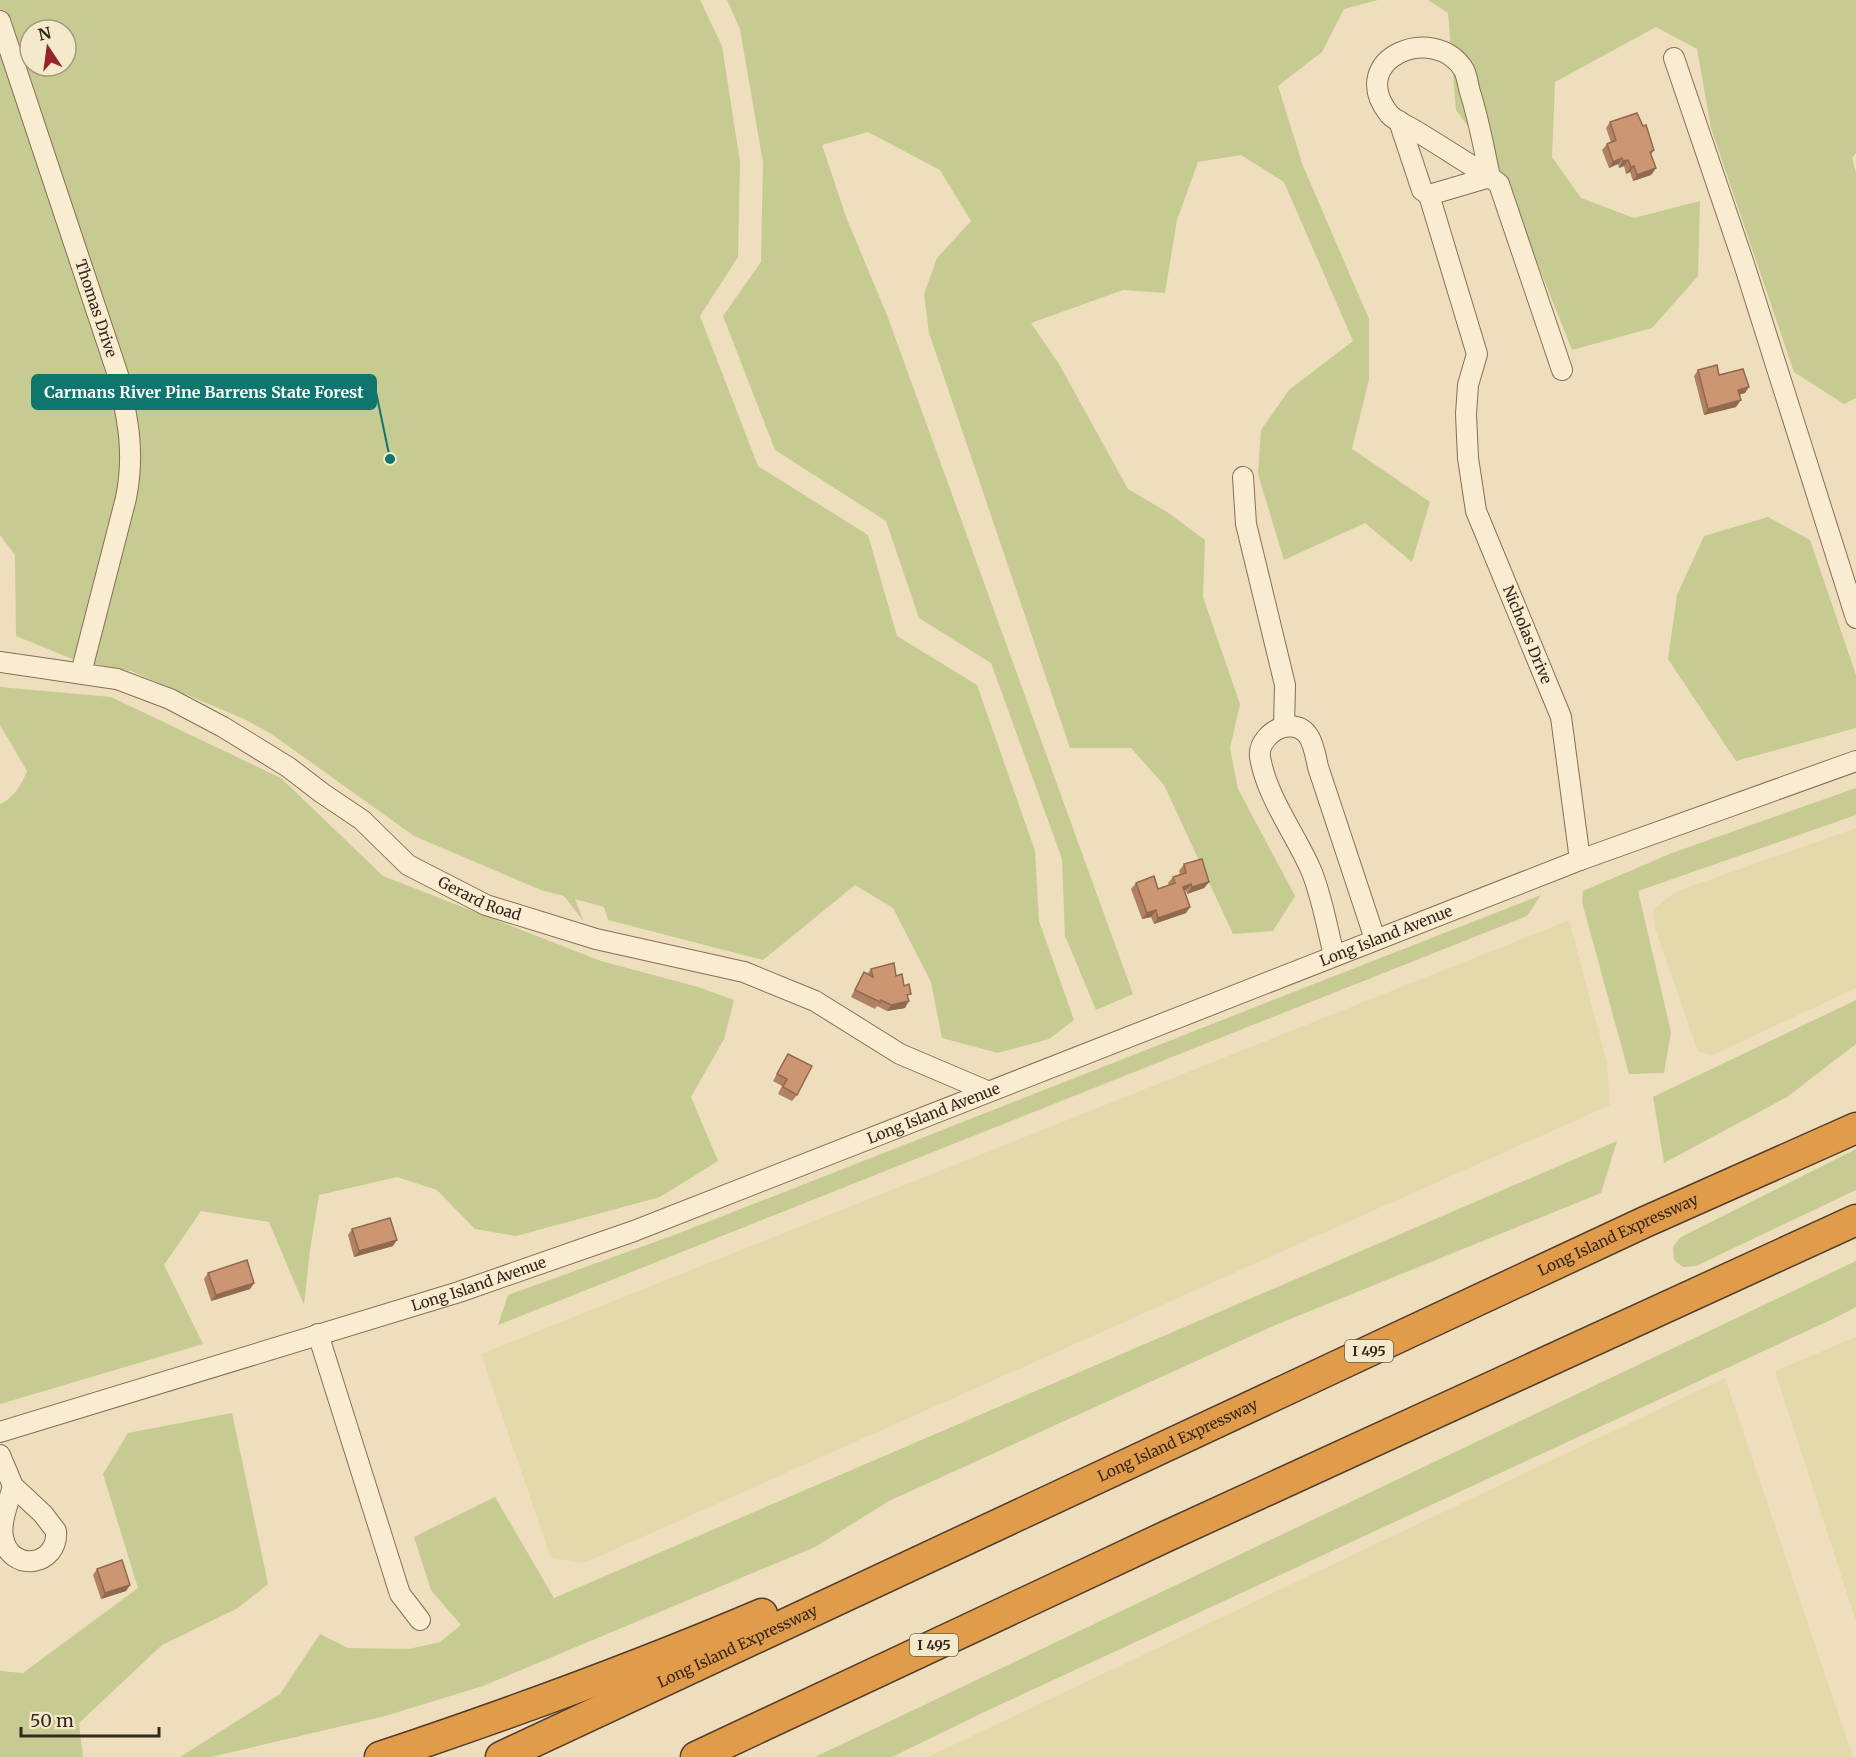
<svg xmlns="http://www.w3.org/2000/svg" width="1856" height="1757" font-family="Merriweather,serif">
	<rect width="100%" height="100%" fill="#eedebd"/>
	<!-- farmland -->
	<g fill="#e3d9aa">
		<polygon points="1856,828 1856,988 1713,1055 1698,1052 1655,928 1653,910 1675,892"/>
		<polygon points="1569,920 1607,1063 1610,1105 584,1563 551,1558 481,1354"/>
		<polygon points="1856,1337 1856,1621 1775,1371"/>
		<polygon points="1725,1378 1853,1757 928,1757"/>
	</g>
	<!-- green -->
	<g fill="#c5cb91" fill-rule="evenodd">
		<path d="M0,0H700L722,46L740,162L738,257L700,316L758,466L868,535L897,636L977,685L1035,851L1039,921L1074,1020L1049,1039L998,1053L942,1038L931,982L893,908L855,885L763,960L608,920L604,907L575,899L584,922L564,896L541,890L414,836L270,733L244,719L131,671L75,660L16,636L15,555L0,535ZM30,30H66V66H30Z"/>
		<polygon points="727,0 1378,0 1344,9 1322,52 1278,86 1303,166 1369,319 1369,379 1352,449 1430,502 1412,562 1365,523 1284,560 1258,474 1261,430 1289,390 1353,341 1284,182 1241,155 1198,162 1177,220 1165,293 1123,290 1031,323 1059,364 1128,489 1167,512 1205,540 1203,597 1240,704 1230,748 1238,789 1295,896 1273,931 1233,934 1164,785 1131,748 1070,748 929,333 924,294 937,258 971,221 940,170 868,132 822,145 846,217 887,315 1133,994 1096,1010 1065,936 1062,859 991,663 919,618 886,521 775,450 723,316 761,262 763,163 740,29"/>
		<polygon points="1428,0 1856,0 1856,153 1852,158 1856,173 1856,398 1844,404 1794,372 1711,128 1697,49 1656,27 1555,82 1552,157 1581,198 1634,218 1700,201 1698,276 1652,328 1572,350 1502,174 1456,110 1448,13"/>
		<polygon points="1768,517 1810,540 1856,675 1856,728 1736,761 1668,659 1677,595 1704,536"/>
		<path d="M0,687L111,697L281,778L383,876L601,961L698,987L734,1000L724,1039L691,1097L718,1161L660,1197L516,1236L475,1229L437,1190L397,1177L319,1195L310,1250L304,1305L269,1222L201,1211L164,1265L203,1344L0,1404V804C13,799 22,784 27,771L0,725Z"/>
		<polygon points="1856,788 1856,815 1638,891 1671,1032 1664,1073 1629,1074 1582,902 1583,891 1672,853"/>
		<polygon points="1541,895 1527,916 498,1325 508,1295 677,1234"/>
		<polygon points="1856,1000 1856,1044 1787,1097 1664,1163 1653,1097"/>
		<polygon points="1617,1141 1601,1193 1273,1326 889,1501 815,1547 483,1686 385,1716 211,1757 180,1757 280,1694 320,1634 348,1648 409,1649 440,1642 461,1625 431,1590 414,1537 495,1497 554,1598"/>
		<polygon points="1856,1149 1856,1190 1696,1266 1683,1267 1674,1260 1673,1247 1681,1237"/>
		<polygon points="1856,1261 1856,1307 1837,1317 980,1714 892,1757 815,1757"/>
		<polygon points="232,1413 268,1584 238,1608 162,1645 79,1723 83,1757 0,1757 0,1671 23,1673 138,1588 103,1474 128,1433"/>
	</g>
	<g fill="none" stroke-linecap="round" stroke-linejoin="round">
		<!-- minor casing -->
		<g stroke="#866f56" stroke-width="22">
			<g id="minor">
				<path id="s1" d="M0,21L118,375C128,420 135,453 126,498L81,673"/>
				<polyline points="1674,58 1744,264 1856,618"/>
				<polyline points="1399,121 1422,190 1429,195"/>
				<path id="s2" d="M1562,370L1499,184L1490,177C1484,149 1479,120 1470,92C1468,85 1467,76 1464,70C1435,22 1345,58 1389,114C1395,121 1408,126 1416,131C1441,146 1465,162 1490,177L1429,195L1477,354L1468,385L1466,414L1468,458L1476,511L1561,717L1580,860"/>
				<polyline points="1243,477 1246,524 1285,685 1284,727"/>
				<path id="s3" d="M0,662L117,679L170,699L223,727L288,767L322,793L362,820L408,865L486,905L596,939L744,972L815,1001L900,1054L987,1091"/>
				<path d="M1334,955C1327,928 1322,896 1311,870C1295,833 1267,798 1260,757C1258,744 1271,730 1284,727C1311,722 1314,748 1318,767L1375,939"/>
				<polyline points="318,1334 400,1594 420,1620"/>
				<path id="s4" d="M0,1432L459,1292L634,1231L1580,860L1856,761"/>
				<path d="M0,1455L13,1486L43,1514L56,1531C59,1566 10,1574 3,1537C0,1521 9,1502 13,1486"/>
			</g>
		</g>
		<!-- highway casing -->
		<g stroke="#533d2b" stroke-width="33">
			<g id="highway">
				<path d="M380,1757C509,1714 637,1667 762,1614"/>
				<path id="s5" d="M501,1757L1645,1222L1856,1128"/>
				<polyline points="696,1757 1167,1536 1856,1220"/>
			</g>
		</g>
		<!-- minor -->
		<use href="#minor" stroke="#f9ecd0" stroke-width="20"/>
		<!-- highway -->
		<use href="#highway" stroke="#e09c4b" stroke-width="30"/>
	</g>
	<!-- wall -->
	<g fill="#b08162">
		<polygon points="1610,122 1643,126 1654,150 1651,155 1656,168 1651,175 1633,181 1630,172 1626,174 1624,166 1619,168 1618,164 1609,168 1602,150 1607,144 1611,142 1606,128"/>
		<polygon points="1698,370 1719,375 1745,393 1739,395 1736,407 1704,415 1694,376"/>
		<polygon points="1184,864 1209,882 1204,888 1187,894 1186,890 1185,891 1190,907 1186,913 1154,924 1151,917 1142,919 1131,889 1136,883 1158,889 1169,885 1168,883 1173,877 1180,874 1179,871"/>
		<polygon points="871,969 896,976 904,986 908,998 905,1008 887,1011 877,1006 875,1009 851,997 860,979 864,972 867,974"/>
		<polygon points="788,1054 797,1095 792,1101 778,1094 782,1086 773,1081"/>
		<polygon points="352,1229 393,1246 354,1257 348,1235"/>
		<polygon points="208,1273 254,1283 250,1289 211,1301 204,1279"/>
		<polygon points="97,1569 130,1585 126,1591 101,1599 93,1575"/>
	</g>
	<!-- shaded-wall -->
	<g fill="#906950">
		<polygon points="1622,158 1618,164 1609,168 1613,162"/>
		<polygon points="1628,160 1624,166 1619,168 1623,161"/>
		<polygon points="1634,166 1630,172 1626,174 1631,167"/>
		<polygon points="1656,168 1651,175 1633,181 1637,175"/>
		<polygon points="1749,387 1745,393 1734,396 1738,390"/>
		<polygon points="1741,400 1736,407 1704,415 1708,409"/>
		<polygon points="1209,882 1204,888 1187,894 1192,887"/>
		<polygon points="1191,884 1186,890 1179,893 1183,887"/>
		<polygon points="1190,907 1186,913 1154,924 1158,918"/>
		<polygon points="1156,910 1151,917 1142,919 1147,913"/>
		<polygon points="909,1001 905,1008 887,1011 891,1005"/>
		<polygon points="397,1240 393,1246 354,1257 359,1251"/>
		<polygon points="254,1283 250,1289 211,1301 216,1295"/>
		<polygon points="130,1585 126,1591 101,1599 105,1593"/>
	</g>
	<!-- building -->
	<g fill="#cd9672" stroke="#906950" stroke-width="1.5">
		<polygon points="1637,113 1643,126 1646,125 1654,150 1650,152 1656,168 1637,175 1634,166 1631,167 1628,160 1623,161 1622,158 1613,162 1607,144 1616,140 1610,122"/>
		<polygon points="1717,365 1719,375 1743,369 1749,387 1738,390 1741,400 1708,409 1698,370"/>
		<polygon points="1202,859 1209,882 1192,887 1191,884 1183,887 1190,907 1158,918 1156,910 1147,913 1136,883 1154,876 1158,889 1175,883 1173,877 1186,873 1184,864"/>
		<polygon points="894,963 896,976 902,974 904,986 909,984 911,994 907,995 909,1001 891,1005 881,1000 880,1002 855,990 864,972 873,977 871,969"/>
		<polygon points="788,1054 812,1066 797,1095 783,1087 787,1079 777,1074"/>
		<polygon points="390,1218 397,1240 359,1251 352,1229"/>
		<polygon points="247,1260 254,1283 216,1295 208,1273"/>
		<polygon points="122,1560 130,1585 105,1593 97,1569"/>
	</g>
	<g text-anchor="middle" stroke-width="4.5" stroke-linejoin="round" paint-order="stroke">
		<!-- shield labels -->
		<g fill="#f5e9cc" stroke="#6f6150" stroke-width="1.5">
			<rect x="1345" y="1340" width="48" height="22" rx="4.5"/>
			<rect x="910" y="1634" width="48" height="22" rx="4.5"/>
		</g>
		<g font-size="14" font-weight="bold" fill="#35271b">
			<text x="1369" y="1356">I 495</text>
			<text x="934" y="1650">I 495</text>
		</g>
		<!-- street labels -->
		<g font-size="15" fill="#35271b" stroke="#f5e9cc">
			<text dy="5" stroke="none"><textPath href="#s1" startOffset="303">Thomas Drive</textPath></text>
			<text dy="5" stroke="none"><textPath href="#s2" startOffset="1106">Nicholas Drive</textPath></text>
			<text dy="5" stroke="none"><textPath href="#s3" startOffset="546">Gerard Road</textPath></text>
			<text dy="5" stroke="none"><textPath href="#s4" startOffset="1473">Long Island Avenue</textPath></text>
			<text dy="5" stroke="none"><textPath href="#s4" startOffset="987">Long Island Avenue</textPath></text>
			<text dy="5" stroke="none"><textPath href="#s5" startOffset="1233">Long Island Expressway</textPath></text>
			<text dy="5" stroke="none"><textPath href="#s4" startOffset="501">Long Island Avenue</textPath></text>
			<text dy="5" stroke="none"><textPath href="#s5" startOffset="747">Long Island Expressway</textPath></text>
			<text dy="5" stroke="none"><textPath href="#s5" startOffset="261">Long Island Expressway</textPath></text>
		</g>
	</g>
	<!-- callouts -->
	<path fill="none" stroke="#0f766e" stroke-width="2" d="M390 459L376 392"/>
	<circle fill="#0f766e" stroke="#f5e9cc" stroke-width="2" cx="390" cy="459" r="6"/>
	<rect fill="#0f766e" stroke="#0f766e" stroke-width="2" x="32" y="375" width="344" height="34" rx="6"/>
	<g font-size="16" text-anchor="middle" font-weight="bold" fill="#fff">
		<text x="204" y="398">Carmans River Pine Barrens State Forest</text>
	</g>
	<!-- north arrow -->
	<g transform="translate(48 48) rotate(347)"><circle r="28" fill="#f5e9cc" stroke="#a89b85" stroke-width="1.5"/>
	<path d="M0-4.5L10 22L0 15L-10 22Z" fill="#952628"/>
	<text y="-9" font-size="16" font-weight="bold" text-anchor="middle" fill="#35271b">N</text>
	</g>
	<!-- scale -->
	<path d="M21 1727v9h138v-9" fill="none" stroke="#35271b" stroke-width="3"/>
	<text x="30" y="1727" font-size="18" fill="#35271b" stroke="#f5e9cc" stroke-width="4.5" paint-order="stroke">50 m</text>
</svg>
